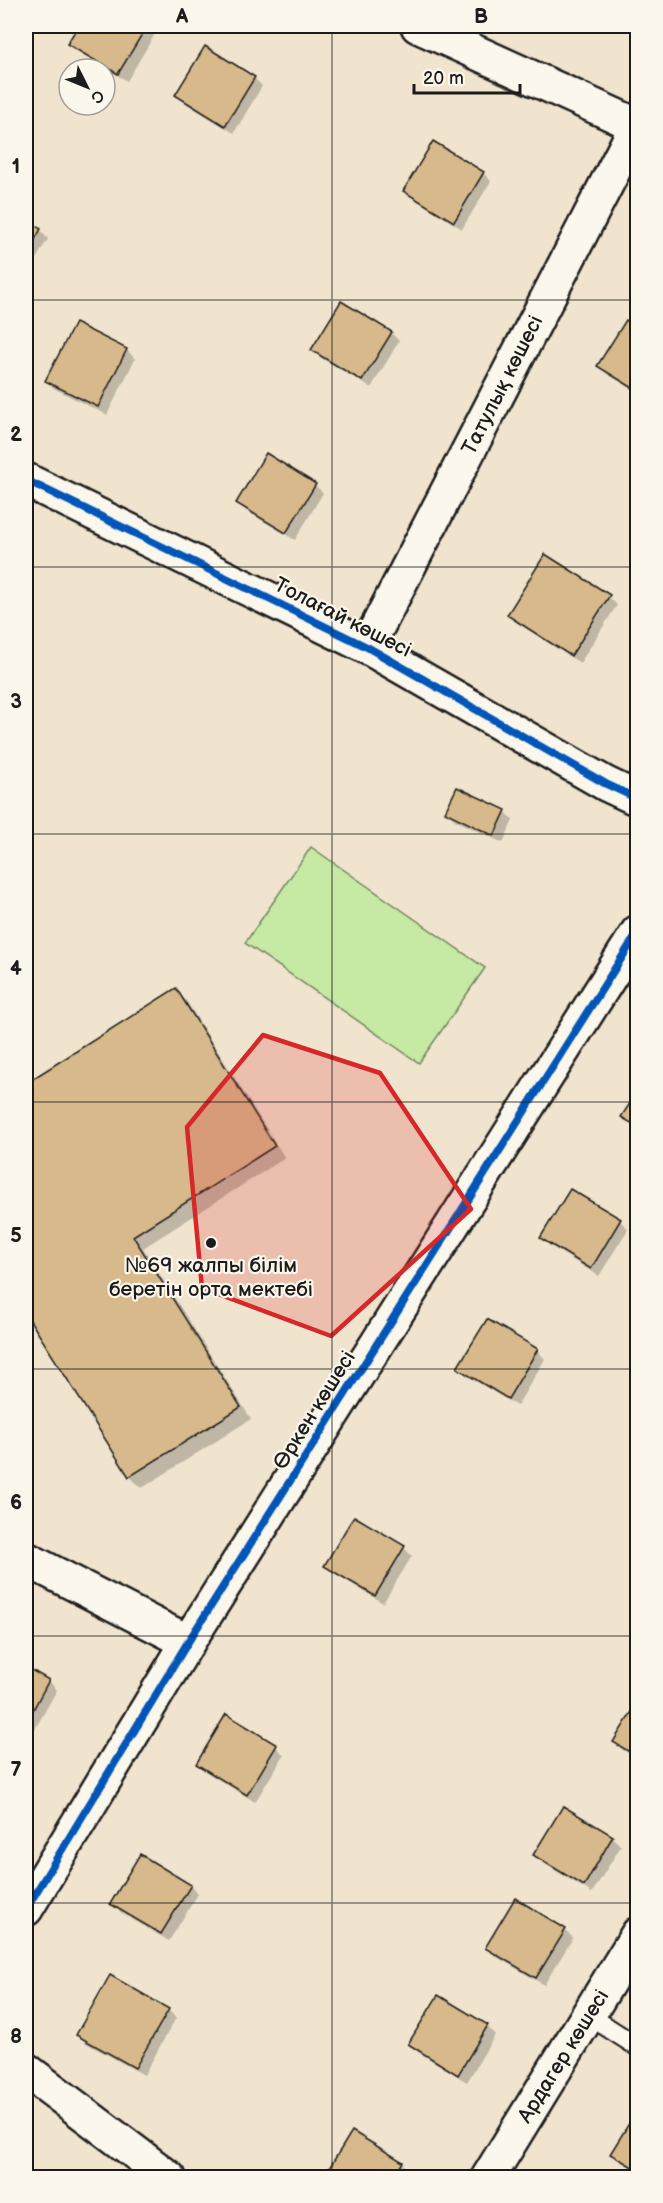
<svg xmlns="http://www.w3.org/2000/svg" width="663" height="2203" font-family="'Balsamiq Sans',sans-serif">
	<rect width="100%" height="100%" fill="#f0e4cf"/>
	<filter id="ink" filterUnits="userSpaceOnUse"><feTurbulence type="fractalNoise" baseFrequency=".0167" numOctaves="2"/><feDisplacementMap in="SourceGraphic" scale="12" xChannelSelector="R" yChannelSelector="G"/><feConvolveMatrix kernelMatrix="1 2 1 2 8 2 1 2 1" color-interpolation-filters="sRGB"/></filter>
	<g filter="url(#ink)">
		<!-- green -->
		<polygon fill="#c6e9a3" stroke="#718260" stroke-width="1.5" points="311,847 485,968 419,1063 245,943"/>
		<!-- shadow -->
		<g fill="#0003">
			<polygon points="26,26 36,26 31,33 26,30"/>
			<polygon points="80,26 147,26 155,34 127,81 77,51 69,43"/>
			<polygon points="254,78 262,86 234,133 185,103 176,95"/>
			<polygon points="483,173 491,181 462,229 413,198 405,190"/>
			<polygon points="26,222 40,230 48,239 26,276"/>
			<polygon points="75,325 127,350 135,359 107,415 55,389 47,381"/>
			<polygon points="638,328 638,393 607,374 599,366"/>
			<polygon points="391,333 399,341 371,388 321,358 313,350"/>
			<polygon points="315,485 323,493 295,540 246,511 238,503"/>
			<polygon points="609,597 617,605 580,663 517,623 509,615"/>
			<polygon points="505,811 513,820 503,843 455,820 446,812"/>
			<polygon points="176,990 187,1002 285,1158 143,1248 251,1419 142,1488 130,1477 26,1311 26,1085"/>
			<polygon points="570,1191 620,1221 628,1229 599,1276 550,1246 542,1238"/>
			<polygon points="537,1350 545,1359 517,1406 467,1376 459,1368"/>
			<polygon points="404,1548 412,1556 383,1603 334,1573 326,1565"/>
			<polygon points="26,1669 49,1681 57,1690 26,1745"/>
			<polygon points="638,1705 638,1759 623,1750 615,1742"/>
			<polygon points="276,1747 284,1755 255,1802 206,1772 198,1764"/>
			<polygon points="563,1808 612,1837 621,1846 592,1893 543,1863 535,1855"/>
			<polygon points="190,1886 198,1894 169,1941 120,1912 112,1904"/>
			<polygon points="565,1930 573,1938 544,1985 495,1956 487,1947"/>
			<polygon points="168,2010 176,2018 144,2075 86,2043 78,2035"/>
			<polygon points="487,2026 495,2035 467,2082 418,2052 409,2044"/>
			<polygon points="638,2111 638,2172 620,2161 612,2153"/>
			<polygon points="402,2163 410,2171 406,2178 325,2178"/>
		</g>
		<!-- building -->
		<g fill="#d7b98b" stroke="#1c1c1c" stroke-width="1.5">
			<polygon points="78,26 147,26 118,74 67,44"/>
			<polygon points="205,46 255,77 225,126 175,95"/>
			<polygon points="433,141 484,172 454,222 403,191"/>
			<polygon points="26,220 41,229 26,255"/>
			<polygon points="341,301 392,332 362,381 311,350"/>
			<polygon points="626,320 638,327 638,380 633,388 597,366"/>
			<polygon points="75,323 127,349 98,407 45,381"/>
			<polygon points="266,453 316,484 286,533 236,503"/>
			<polygon points="545,554 610,595 571,656 507,615"/>
			<polygon points="457,787 506,810 494,836 445,812"/>
			<polygon points="176,988 275,1146 133,1236 241,1407 129,1477 26,1314 26,1083"/>
			<polygon points="638,1091 638,1127 621,1117"/>
			<polygon points="570,1189 621,1219 591,1269 540,1238"/>
			<polygon points="487,1319 538,1349 508,1399 457,1368"/>
			<polygon points="354,1516 405,1546 375,1596 324,1566"/>
			<polygon points="26,1667 49,1680 26,1723"/>
			<polygon points="638,1702 638,1757 613,1742"/>
			<polygon points="226,1714 277,1745 247,1795 196,1764"/>
			<polygon points="563,1806 613,1836 584,1886 533,1855"/>
			<polygon points="140,1854 191,1885 161,1934 110,1904"/>
			<polygon points="515,1898 566,1929 536,1978 485,1948"/>
			<polygon points="110,1975 169,2009 135,2068 76,2035"/>
			<polygon points="438,1995 488,2025 458,2075 408,2044"/>
			<polygon points="638,2109 638,2170 610,2154"/>
			<polygon points="352,2131 403,2162 393,2178 323,2178"/>
		</g>
		<g fill="none" stroke-linecap="round" stroke-linejoin="round">
			<!-- service casing -->
			<g stroke="#1c1c1c" stroke-width="22">
				<polyline id="service" points="588,2015 638,2047"/>
			</g>
			<!-- minor casing -->
			<g stroke="#1c1c1c" stroke-width="38">
				<g id="minor">
					<polyline points="418,26 636,125"/>
					<polyline points="26,480 367,647 606,784 638,799"/>
					<polyline points="367,647 638,123"/>
					<polyline points="26,1559 188,1642"/>
					<polyline points="26,1909 188,1642 638,932"/>
					<polyline points="26,2070 169,2178"/>
					<polyline points="488,2178 638,1934"/>
				</g>
			</g>
			<!-- service -->
			<use href="#service" stroke="#fbf7ec" stroke-width="18"/>
			<!-- minor -->
			<use href="#minor" stroke="#fbf7ec" stroke-width="33"/>
			<!-- cycleway casing -->
			<g stroke="#fbf7ec" stroke-width="11">
				<g id="cycleway">
					<polyline points="26,480 367,647 606,784 638,799"/>
					<polyline points="26,1909 188,1642 638,932"/>
				</g>
			</g>
			<!-- cycleway -->
			<use href="#cycleway" stroke="#0057b8" stroke-width="8"/>
		</g>
	</g>
	<!-- marked area -->
	<path fill="#d62828" fill-opacity="0.2" stroke="#d62828" stroke-width="4.5" stroke-linejoin="round" d="M263,1035L380,1073L471,1209L331,1336L202,1288L187,1127Z"/>
	<!-- grid -->
	<path fill="none" stroke="#1c1c1c" stroke-width="1.5" stroke-opacity="0.55" d="M332,26V2178M26,300H638M26,567H638M26,834H638M26,1102H638M26,1369H638M26,1636H638M26,1903H638"/>
	<!-- markers -->
	<circle fill="#1c1c1c" stroke="#fbf7ec" stroke-width="2" cx="211" cy="1243" r="6"/>
	<g text-anchor="middle" stroke-width="4.5" stroke-linejoin="round" paint-order="stroke">
		<!-- street labels -->
		<g font-size="21" fill="#1c1c1c" stroke="#fbf7ec">
			<text transform="translate(502 385) rotate(-63)" y="7">Татулық көшесі</text>
			<text transform="translate(343 617) rotate(27)" y="7">Толағай көшесі</text>
			<text transform="translate(314 1410) rotate(-58)" y="7">Өркен көшесі</text>
			<text transform="translate(563 2056) rotate(-58)" y="7">Ардагер көшесі</text>
		</g>
		<!-- poi labels -->
		<g font-size="21" fill="#1c1c1c" stroke="#fbf7ec">
			<text x="211" y="1272">№69 жалпы білім<tspan x="211" dy="24">беретін орта мектебі</tspan></text>
		</g>
	</g>
	<!-- margin -->
	<rect width="663" height="2203" fill="none" stroke="#fbf7ec" stroke-width="66"/>
	<!-- north arrow -->
	<g transform="translate(87 87) rotate(133)"><circle r="28" fill="#fbf7ec" stroke="#a29f99" stroke-width="1.5"/>
	<path d="M0-4.5L10 22L0 15L-10 22Z" fill="#1c1c1c"/>
	<text y="-9" font-size="16" font-weight="bold" text-anchor="middle" fill="#1c1c1c">С</text>
	</g>
	<!-- scale -->
	<path d="M414 84v9h106v-9" fill="none" stroke="#1c1c1c" stroke-width="3"/>
	<text x="423" y="84" font-size="18" fill="#1c1c1c" stroke="#fbf7ec" stroke-width="4.5" paint-order="stroke">20 m</text>
	<rect x="33" y="33" width="597" height="2137" fill="none" stroke="#1c1c1c" stroke-width="2"/>
	<g font-size="20" text-anchor="middle" font-weight="bold" fill="#1c1c1c">
		<text x="182" y="23">A</text>
		<text x="481" y="23">B</text>
		<text x="16" y="173">1</text>
		<text x="16" y="441">2</text>
		<text x="16" y="708">3</text>
		<text x="16" y="975">4</text>
		<text x="16" y="1242">5</text>
		<text x="16" y="1509">6</text>
		<text x="16" y="1776">7</text>
		<text x="16" y="2043">8</text>
	</g>
</svg>
